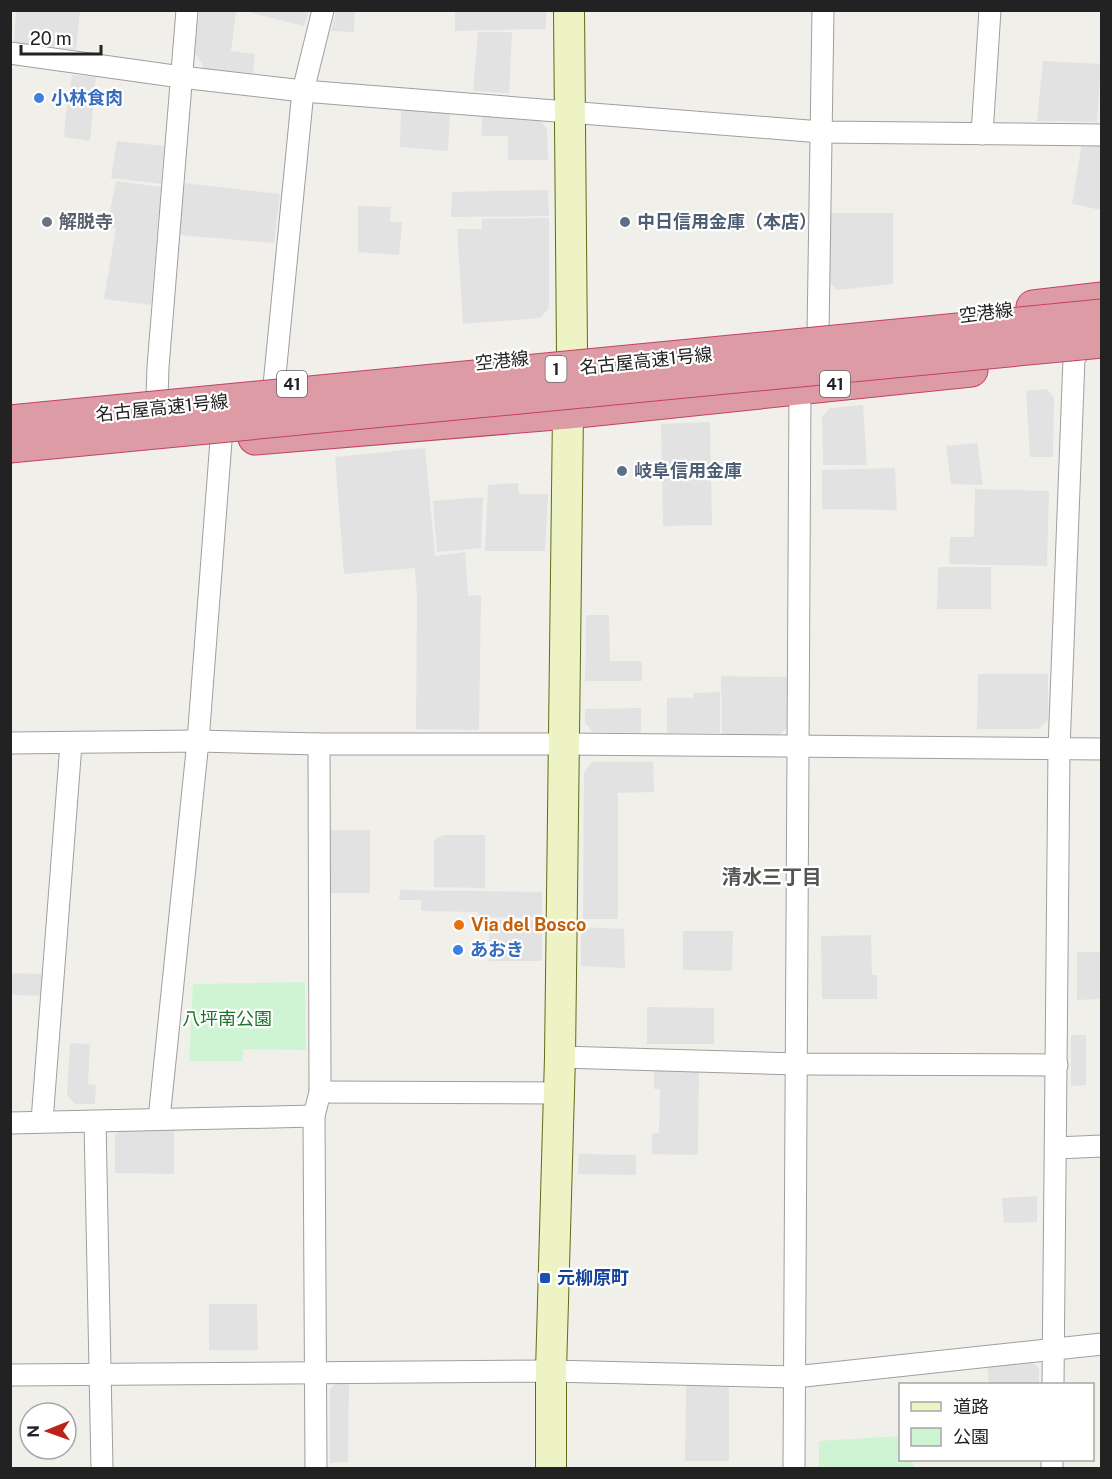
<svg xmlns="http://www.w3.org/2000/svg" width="1112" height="1479" font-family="'Public Sans','Noto Sans JP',sans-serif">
	<rect width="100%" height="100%" fill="#f1efea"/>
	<!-- park -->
	<g fill="#cef4d3">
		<polygon points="305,982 306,1050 243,1049 243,1061 189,1061 193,984"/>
		<polygon points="900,1436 900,1460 913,1460 913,1468 819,1468 819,1441"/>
	</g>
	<!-- parking -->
	<g fill="#e2e2e2">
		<polygon points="336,10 355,11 354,32 331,31"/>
		<polygon points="16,11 80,11 76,50 14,43"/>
		<polygon points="199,11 236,11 231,51 255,54 253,73 205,69 195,53"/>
		<polygon points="244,11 309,10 309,11 304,26"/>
		<polygon points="455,11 546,11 546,29 455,31"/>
		<polygon points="478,32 512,32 509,93 473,91"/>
		<polygon points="1043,61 1101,64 1097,122 1037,121"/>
		<polygon points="72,75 96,77 90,141 64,137 65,121"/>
		<polygon points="401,107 450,110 448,151 400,147"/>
		<polygon points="483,114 540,119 547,130 548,160 508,160 508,136 481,136"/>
		<polygon points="117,141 164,146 161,184 111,178"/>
		<polygon points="1082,143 1101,143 1101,210 1072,204"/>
		<polygon points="116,181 161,187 151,305 104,299 116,228 107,226"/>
		<polygon points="184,183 280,194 274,243 180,235"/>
		<polygon points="548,190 549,216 451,217 452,192"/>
		<polygon points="358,206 391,207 390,222 402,222 399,255 358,252"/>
		<polygon points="830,213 893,213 893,284 837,290 830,283"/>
		<polygon points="549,218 549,308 540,318 463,324 457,229 482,229 482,219"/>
		<polygon points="1047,389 1054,398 1053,457 1030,457 1026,391"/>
		<polygon points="863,405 867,465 823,465 822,417 830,408"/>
		<polygon points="710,422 712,525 663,526 661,424"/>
		<polygon points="977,443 983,485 951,484 946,446"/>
		<polygon points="425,448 435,556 465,552 468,596 481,595 479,730 416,729 417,598 415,568 344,574 335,457"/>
		<polygon points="895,468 897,510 822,509 822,470"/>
		<polygon points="518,483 519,494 548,494 545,551 485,551 488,485"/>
		<polygon points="975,489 1049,491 1047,566 949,564 950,537 974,537"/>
		<polygon points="483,497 481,548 437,552 433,501"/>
		<polygon points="938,567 991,567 991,609 937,609"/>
		<polygon points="586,615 609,615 610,661 642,661 642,681 585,681"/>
		<polygon points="978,674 1048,674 1048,720 1038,729 977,729"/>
		<polygon points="721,676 789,677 790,725 779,735 722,735"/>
		<polygon points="720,692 720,733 667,733 667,698 693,698 694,693"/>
		<polygon points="641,708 641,733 593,732 585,723 585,709"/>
		<polygon points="592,762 653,762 654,792 618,793 618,919 583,919 584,773"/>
		<rect x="330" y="830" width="40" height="63"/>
		<polygon points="443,835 485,835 485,888 434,887 434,840"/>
		<polygon points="400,890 542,892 542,918 478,917 478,912 421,911 421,900 399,900"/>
		<rect x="489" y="920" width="53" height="41"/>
		<polygon points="581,927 624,929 625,968 581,966"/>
		<polygon points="683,931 733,931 732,971 683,970"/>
		<polygon points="871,935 872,975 877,975 877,999 822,999 821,936"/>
		<polygon points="1077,952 1100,952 1100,999 1077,1000"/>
		<polygon points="10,973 46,974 43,996 11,995"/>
		<polygon points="647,1007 714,1008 714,1044 647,1044"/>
		<polygon points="1071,1035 1086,1035 1086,1085 1071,1086"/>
		<polygon points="70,1043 90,1044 88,1084 96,1085 95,1104 75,1104 67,1095"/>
		<polygon points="654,1068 699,1069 698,1155 652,1154 652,1133 659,1133 660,1089 654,1089"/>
		<polygon points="174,1126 174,1174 115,1173 115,1135 123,1127"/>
		<polygon points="579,1154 636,1155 636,1175 578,1174"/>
		<polygon points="1037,1196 1037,1222 1004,1223 1002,1198"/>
		<polygon points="209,1304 257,1304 258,1350 209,1350"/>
		<polygon points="1031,1360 1039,1369 1039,1384 989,1384 987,1364"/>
		<polygon points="339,1381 349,1381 348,1462 330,1463 330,1389"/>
		<polygon points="686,1381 729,1381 729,1461 685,1461"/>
	</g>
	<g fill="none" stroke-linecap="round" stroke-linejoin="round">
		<!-- street casing -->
		<g stroke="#9f9f9f" stroke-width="23">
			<g id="street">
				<polyline points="10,53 181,77 303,91 821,132 1102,135"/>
				<polyline points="982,134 990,10"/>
				<polyline points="818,333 823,10"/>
				<polyline points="274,385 303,91 323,10"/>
				<polyline points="157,397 158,367 187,10"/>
				<polyline points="10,743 198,741 319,744 564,744 1102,749"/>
				<polyline points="560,1057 797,1064 1057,1065"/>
				<polyline points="320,1092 559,1093"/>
				<polyline points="159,1119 198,741 221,441"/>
				<polyline points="42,1121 71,744"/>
				<polyline points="95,1122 102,1468"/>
				<polyline points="10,1123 314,1116"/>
				<polyline points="1056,1148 1102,1146"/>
				<polyline points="10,1375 551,1371 795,1377 1102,1344"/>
				<polyline points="1053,1384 1059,749 1074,359 1088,337"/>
				<polyline points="316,1468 314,1116 320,1092 319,744"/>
				<polyline points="794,1468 800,388"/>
				<polyline points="1052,1468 1052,1460"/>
			</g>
		</g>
		<!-- secondary casing -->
		<g stroke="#5f6d14" stroke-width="32">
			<polyline id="secondary" points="551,1468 551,1371 560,1057 568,412 572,353 569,10"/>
		</g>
		<!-- highway casing -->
		<g stroke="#c63f66" stroke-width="35">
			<g id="highway">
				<polyline points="1033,307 1102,299"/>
				<polyline points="255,438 568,412 971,370"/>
			</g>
		</g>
		<!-- street -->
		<use href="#street" stroke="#fff" stroke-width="21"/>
		<!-- secondary -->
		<use href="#secondary" stroke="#eef3c6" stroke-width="30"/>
		<!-- highway -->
		<use href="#highway" stroke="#dd9ca5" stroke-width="33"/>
		<!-- highway-bridge casing -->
		<g stroke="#c63f66" stroke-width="35" stroke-linecap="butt">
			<g id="highway-bridge">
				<polyline points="10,422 1102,316"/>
				<polyline points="10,446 1102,341"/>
			</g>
		</g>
		<!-- highway-bridge -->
		<use href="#highway-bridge" stroke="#dd9ca5" stroke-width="33"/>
	</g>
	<!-- markers -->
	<g fill="#3f7fe0" stroke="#fff" stroke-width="2">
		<circle cx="39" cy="98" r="6"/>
		<circle cx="458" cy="950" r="6"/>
	</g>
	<circle fill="#6b7280" stroke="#fff" stroke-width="2" cx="47" cy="222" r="6"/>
	<g fill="#5c6f8a" stroke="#fff" stroke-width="2">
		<circle cx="625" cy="222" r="6"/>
		<circle cx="622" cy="471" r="6"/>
	</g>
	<circle fill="#e8710a" stroke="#fff" stroke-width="2" cx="459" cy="925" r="6"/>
	<rect fill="#1a4fb4" stroke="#fff" stroke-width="2" x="539" y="1272" width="12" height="12" rx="3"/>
	<g text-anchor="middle" stroke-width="4.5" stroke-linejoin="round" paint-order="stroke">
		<!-- shield labels -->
		<g fill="#fff" stroke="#646464" stroke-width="1.5">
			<rect x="545.5" y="356" width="21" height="26" rx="4.5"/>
			<rect x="277" y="371" width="30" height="26" rx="4.5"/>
			<rect x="820" y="371" width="30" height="26" rx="4.5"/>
		</g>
		<g font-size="16" font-weight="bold" fill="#222">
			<text x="556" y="375">1</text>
			<text x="292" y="390">41</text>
			<text x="835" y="390">41</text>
		</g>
		<!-- shop labels -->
		<g font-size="18" font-weight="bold" fill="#366cbe" stroke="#fff" text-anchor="start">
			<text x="51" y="104">小林食肉</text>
			<text x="470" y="956">あおき</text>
		</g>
		<!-- worship labels -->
		<g font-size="18" font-weight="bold" fill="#5b616d" stroke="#fff" text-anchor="start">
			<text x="59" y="228">解脱寺</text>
		</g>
		<!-- service labels -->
		<g font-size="18" font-weight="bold" fill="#4e5e75" stroke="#fff" text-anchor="start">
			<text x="637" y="228">中日信用金庫（本店）</text>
			<text x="634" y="477">岐阜信用金庫</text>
		</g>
		<!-- street labels -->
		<g font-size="18" fill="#222" stroke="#fff">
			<text transform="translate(986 313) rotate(-7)" y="6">空港線</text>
			<text transform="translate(502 361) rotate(-6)" y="6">空港線</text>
			<text transform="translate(646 361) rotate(-6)" y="6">名古屋高速1号線</text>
			<text transform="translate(162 408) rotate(-6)" y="6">名古屋高速1号線</text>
		</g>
		<!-- food labels -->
		<g font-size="18" font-weight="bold" fill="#c56008" stroke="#fff" text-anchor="start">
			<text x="471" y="931">Via del Bosco</text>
		</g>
		<!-- park labels -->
		<g font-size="18" fill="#1b7427" stroke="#fff">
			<text x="227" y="1025">八坪南公園</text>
		</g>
		<!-- transit labels -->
		<g font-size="18" font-weight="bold" fill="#164399" stroke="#fff" text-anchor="start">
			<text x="557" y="1284">元柳原町</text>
		</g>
		<!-- neighbourhood labels -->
		<g font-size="20" font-weight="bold" fill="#555" stroke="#fff">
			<text x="772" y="884">清水三丁目</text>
		</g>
	</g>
	<!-- border -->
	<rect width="1112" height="1479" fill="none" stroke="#222222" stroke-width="24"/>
	<!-- legend -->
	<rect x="899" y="1383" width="195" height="78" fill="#ffffff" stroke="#a7a7a7" stroke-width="1.5"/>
	<rect x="911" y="1402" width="30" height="9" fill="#eef3c6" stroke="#a7a7a7" stroke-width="1.5"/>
	<text x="953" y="1413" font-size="18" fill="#222222">道路</text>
	<rect x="911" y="1428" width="30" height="18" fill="#cef4d3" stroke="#a7a7a7" stroke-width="1.5"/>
	<text x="953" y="1443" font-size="18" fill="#222222">公園</text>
	<!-- north arrow -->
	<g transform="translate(48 1431) rotate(269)"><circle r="28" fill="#ffffff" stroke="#a7a7a7" stroke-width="1.5"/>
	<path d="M0-4.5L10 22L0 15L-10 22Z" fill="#b9231a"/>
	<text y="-9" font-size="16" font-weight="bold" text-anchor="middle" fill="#222222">N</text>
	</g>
	<!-- scale -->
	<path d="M21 45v9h80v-9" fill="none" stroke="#222222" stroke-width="3"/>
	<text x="30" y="45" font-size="18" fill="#222222" stroke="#ffffff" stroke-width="4.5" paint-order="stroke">20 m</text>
</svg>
